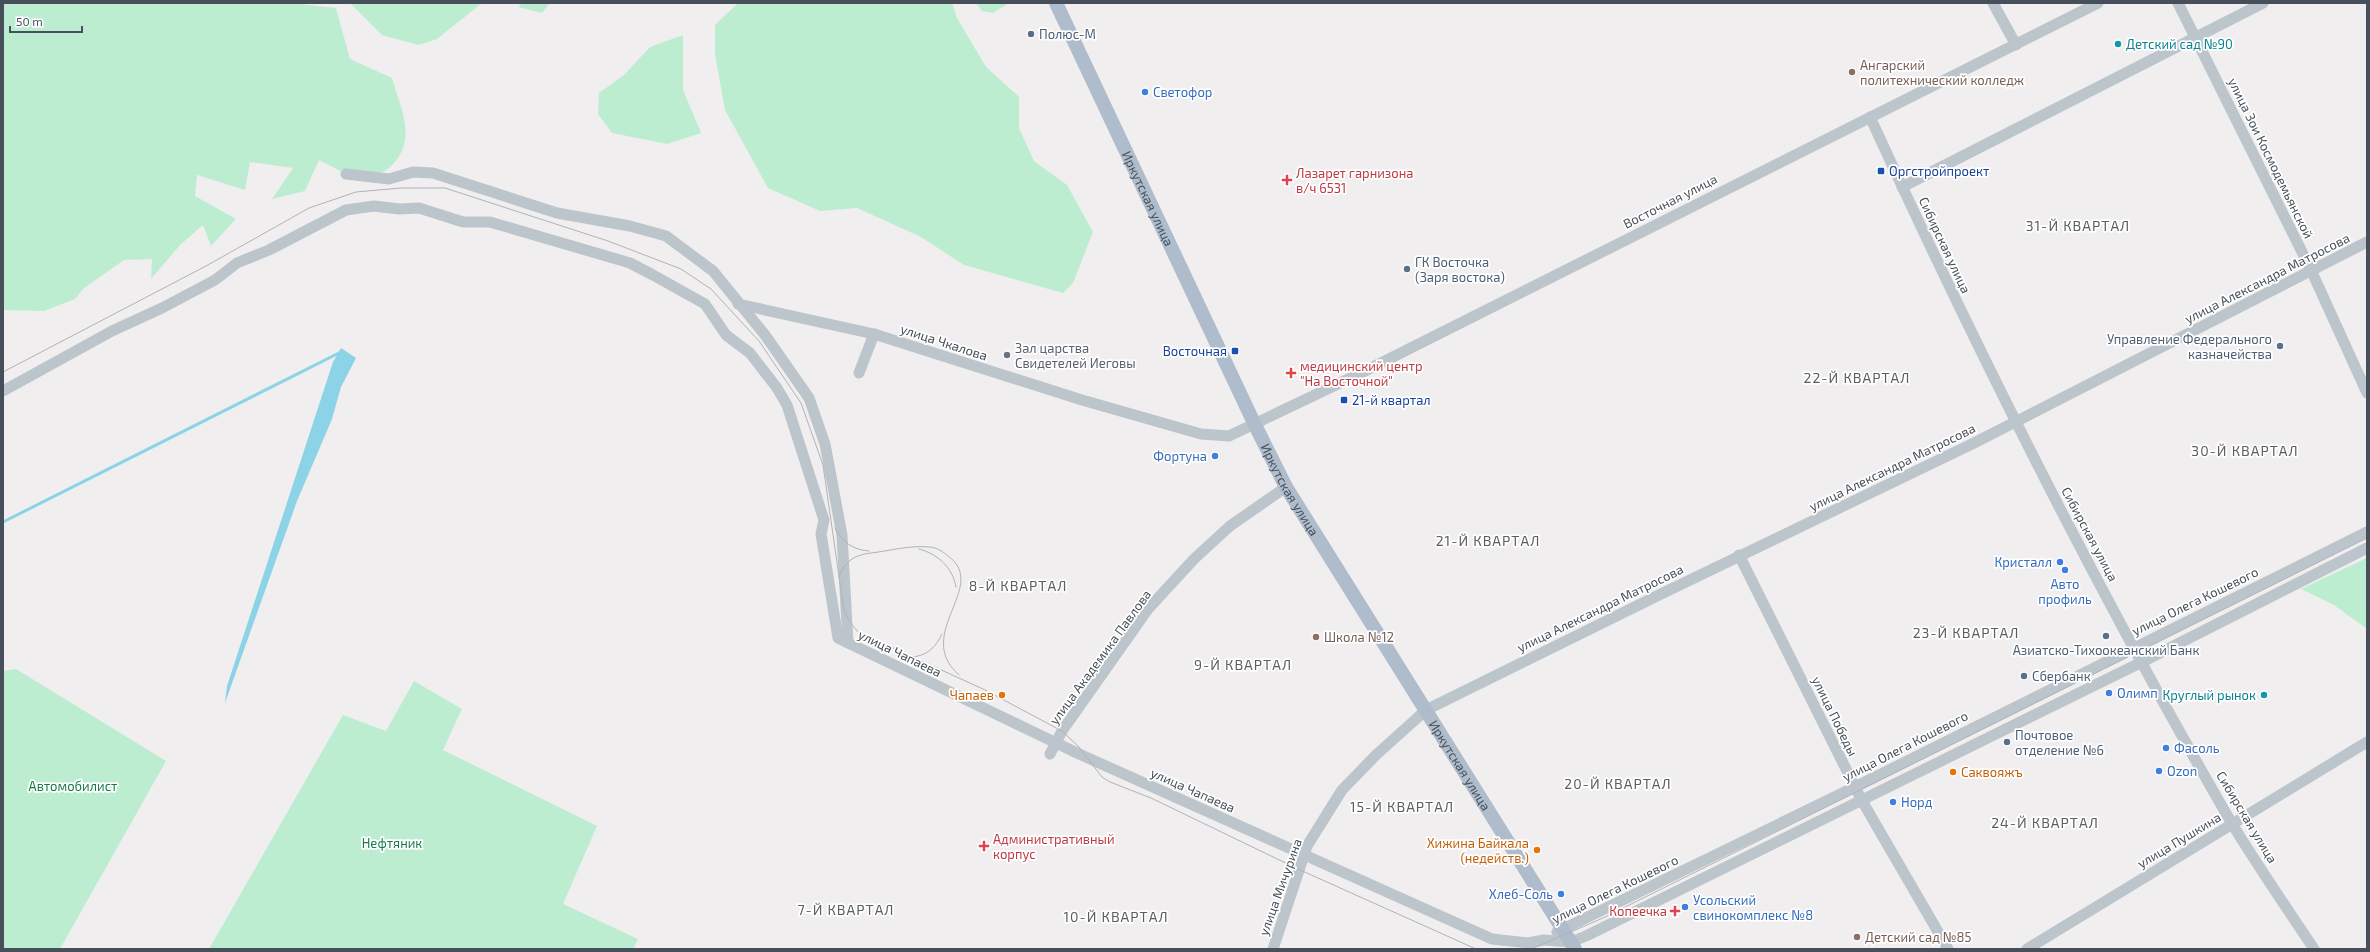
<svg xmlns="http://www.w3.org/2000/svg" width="2370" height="952" font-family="'Exo 2',sans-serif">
	<rect width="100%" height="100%" fill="#f0eeee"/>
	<!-- green -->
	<g fill="#bdedd1">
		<path d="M3,3H291L336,8L350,59L392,78C401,110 419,141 389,168C383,173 374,176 367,180L346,174L319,160L305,191L272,199L293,168L250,162L245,190L197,175L195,196L236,219L211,246L203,225L180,245L151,279L152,259L124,260L84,288L75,299L44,311L3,310Z"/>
		<polygon points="350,3 482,3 437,39 418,45 382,35"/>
		<polygon points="522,3 550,3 542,13 518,7"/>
		<polygon points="738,3 952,3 957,18 986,67 1019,97 1019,128 1034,161 1067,185 1093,232 1073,283 1063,293 964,265 921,237 857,208 820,211 768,188 725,110 715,54 715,25"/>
		<polygon points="976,3 1009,3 993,13 982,11"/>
		<polygon points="683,35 683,90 701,133 667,144 612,133 598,114 599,93 624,75 650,47"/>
		<polygon points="2367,558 2367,629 2334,605 2301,589"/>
		<polygon points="16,669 166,761 60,949 3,949 3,671"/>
		<polygon points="414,681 462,709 443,750 597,826 563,904 638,939 633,949 209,949 343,715 386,731"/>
	</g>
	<!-- water -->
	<polygon fill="#8cd3e8" points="341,348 356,358 341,387 332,419 297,501 225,703 227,686 333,362"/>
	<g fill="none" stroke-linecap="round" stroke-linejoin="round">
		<!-- stream -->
		<polyline stroke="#8cd3e8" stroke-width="3" points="3,522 341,352"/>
		<!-- minor -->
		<g stroke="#bcc5cc" stroke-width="11">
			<polyline points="1993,3 2016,45"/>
			<polyline points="2178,3 2311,270 2367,393"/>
			<path d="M1870,117C1980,357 2099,594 2231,822C2257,865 2286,907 2314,949"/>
			<polyline points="346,174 389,179 413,172 433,173 557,213 630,226 666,236 713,271 765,335 809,398 825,444 842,535 848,643"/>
			<polyline points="1902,187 2263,3"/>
			<polyline points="738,304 874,334 1082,400 1201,434 1229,436 1361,373 2098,3"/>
			<polyline points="859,373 874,334"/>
			<polyline points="3,391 112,331 162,308 215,280 237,263 269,250 346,210 374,206 399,209 419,208 463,222 490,222 630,263 653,275 705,304 726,335 750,353 777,388 787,405 824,520 821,534 838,638 1077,753 1492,939 1528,943 1544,940 1571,942 1586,936 2142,662 2367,548"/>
			<polyline points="1739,555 1861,799 1948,949"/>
			<polyline points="1050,754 1062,731 1148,609 1194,559 1230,526 1286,487"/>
			<polyline points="1557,932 1855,787 2367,532"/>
			<polyline points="1273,949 1307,846 1342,790 1376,755 1426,710 1661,594 1974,443 2367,242"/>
			<polyline points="2027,949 2367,742"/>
		</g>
		<!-- major -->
		<path stroke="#aebccc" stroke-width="14" id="s1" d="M1056,3L1254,423L1286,487L1575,949"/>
		<!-- tram -->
		<g stroke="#b0b3b8" stroke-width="1">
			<polyline points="3,372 206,266 309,208 356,192 401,188 445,188 608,241 681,269 711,289 759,341 801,403 823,465 844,611 850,622 858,632 983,689 1062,731 1079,747 1102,777 1110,782 1151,798 1298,869 1476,949"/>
			<path d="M835,528C842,542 853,550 869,551"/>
			<path d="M919,549C938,554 953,568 956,587"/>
			<path d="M839,577C844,561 855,555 871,553C889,551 910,545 929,547C936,547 942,551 948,556C990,586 912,634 959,675"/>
			<path d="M912,657C927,656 936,647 942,634"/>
			<polyline points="1531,949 1603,918 2367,538"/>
		</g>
	</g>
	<!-- markers -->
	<g fill="#5c6f8a" stroke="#fff" stroke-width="1.5">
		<circle cx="1031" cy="34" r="4"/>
		<circle cx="1407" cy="269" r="4"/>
		<circle cx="2280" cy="346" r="4"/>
		<circle cx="2106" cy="636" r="4"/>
		<circle cx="2024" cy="676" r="4"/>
		<circle cx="2007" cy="742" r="4"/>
	</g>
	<g fill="#0f9aa8" stroke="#fff" stroke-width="1.5">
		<circle cx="2118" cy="44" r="4"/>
		<circle cx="2264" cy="695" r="4"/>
	</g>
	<g fill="#8d6e63" stroke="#fff" stroke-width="1.5">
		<circle cx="1852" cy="72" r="4"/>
		<circle cx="1316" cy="637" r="4"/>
		<circle cx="1857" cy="937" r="4"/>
	</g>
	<g fill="#3f7fe0" stroke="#fff" stroke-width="1.5">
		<circle cx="1145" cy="92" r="4"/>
		<circle cx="1215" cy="456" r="4"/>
		<circle cx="2060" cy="562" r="4"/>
		<circle cx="2065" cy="570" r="4"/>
		<circle cx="2109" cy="693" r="4"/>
		<circle cx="2166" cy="748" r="4"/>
		<circle cx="2159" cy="771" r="4"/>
		<circle cx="1893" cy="802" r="4"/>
		<circle cx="1561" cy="894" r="4"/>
		<circle cx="1685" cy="907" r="4"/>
	</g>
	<g fill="#1a4fb4" stroke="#fff" stroke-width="1.5">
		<rect x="1877" y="167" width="8" height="8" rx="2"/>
		<rect x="1231" y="347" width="8" height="8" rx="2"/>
		<rect x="1340" y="396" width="8" height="8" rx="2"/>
	</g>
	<g fill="#e0444e" stroke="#fff" stroke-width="1.5">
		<path d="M1285 174h4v4h4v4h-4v4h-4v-4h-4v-4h4z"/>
		<path d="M1289 367h4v4h4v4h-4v4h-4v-4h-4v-4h4z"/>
		<path d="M982 840h4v4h4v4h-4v4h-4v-4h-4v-4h4z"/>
		<path d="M1673 905h4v4h4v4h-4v4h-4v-4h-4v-4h4z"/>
	</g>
	<circle fill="#6b7280" stroke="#fff" stroke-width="1.5" cx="1007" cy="355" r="4"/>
	<g fill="#e8710a" stroke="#fff" stroke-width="1.5">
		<circle cx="1002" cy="695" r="4"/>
		<circle cx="1953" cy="772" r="4"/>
		<circle cx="1537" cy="850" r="4"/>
	</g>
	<g text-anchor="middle" stroke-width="3.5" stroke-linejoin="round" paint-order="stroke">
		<!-- service labels -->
		<g font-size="13" fill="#4e5e75" stroke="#fff" text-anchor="start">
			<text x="1039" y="39">Полюс-М</text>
			<text x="1415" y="267">ГК Восточка<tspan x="1415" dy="15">(Заря востока)</tspan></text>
			<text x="2272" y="344" text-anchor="end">Управление Федерального<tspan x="2272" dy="15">казначейства</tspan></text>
			<text x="2106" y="655" text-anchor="middle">Азиатско-Тихоокеанский Банк</text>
			<text x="2032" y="681">Сбербанк</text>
			<text x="2015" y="740">Почтовое<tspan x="2015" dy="15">отделение №6</tspan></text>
		</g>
		<!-- culture labels -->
		<g font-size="13" fill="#0d838f" stroke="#fff" text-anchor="start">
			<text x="2126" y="49">Детский сад №90</text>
			<text x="2256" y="700" text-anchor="end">Круглый рынок</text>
		</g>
		<!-- education labels -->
		<g font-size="13" fill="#785e54" stroke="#fff" text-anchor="start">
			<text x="1860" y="70">Ангарский<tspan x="1860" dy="15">политехнический колледж</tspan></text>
			<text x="1324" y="642">Школа №12</text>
			<text x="1865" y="942">Детский сад №85</text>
		</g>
		<!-- shop labels -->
		<g font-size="13" fill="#366cbe" stroke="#fff" text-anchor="start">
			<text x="1153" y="97">Светофор</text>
			<text x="1207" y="461" text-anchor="end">Фортуна</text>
			<text x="2052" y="567" text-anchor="end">Кристалл</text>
			<text x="2065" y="589" text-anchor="middle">Авто<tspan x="2065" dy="15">профиль</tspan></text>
			<text x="2117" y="698">Олимп</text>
			<text x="2174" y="753">Фасоль</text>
			<text x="2167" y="776">Ozon</text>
			<text x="1901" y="807">Норд</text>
			<text x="1553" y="899" text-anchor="end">Хлеб-Соль</text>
			<text x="1693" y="905">Усольский<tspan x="1693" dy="15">свинокомплекс №8</tspan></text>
		</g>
		<!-- street labels -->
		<g font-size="13" fill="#47505a" stroke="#fff">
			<text transform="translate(2271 158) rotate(64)" y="5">улица Зои Космодемьянской</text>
			<text dy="5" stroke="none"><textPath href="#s1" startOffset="216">Иркутская улица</textPath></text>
			<text transform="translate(1670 201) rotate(-27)" y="5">Восточная улица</text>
			<text transform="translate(1945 245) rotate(65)" y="5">Сибирская улица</text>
			<text transform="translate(2267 278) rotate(-27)" y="5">улица Александра Матросова</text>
			<text transform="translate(944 342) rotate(18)" y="5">улица Чкалова</text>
			<text transform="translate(1892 467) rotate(-26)" y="5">улица Александра Матросова</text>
			<text dy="5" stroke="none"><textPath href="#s1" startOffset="540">Иркутская улица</textPath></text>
			<text transform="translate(2090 534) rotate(62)" y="5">Сибирская улица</text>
			<text transform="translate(2195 601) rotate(-26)" y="5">улица Олега Кошевого</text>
			<text transform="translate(1600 608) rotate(-26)" y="5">улица Александра Матросова</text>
			<text transform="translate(900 653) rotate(26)" y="5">улица Чапаева</text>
			<text transform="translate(1100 657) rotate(-54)" y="5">улица Академика Павлова</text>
			<text transform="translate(1835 716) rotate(64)" y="5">улица Победы</text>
			<text transform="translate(1905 746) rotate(-27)" y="5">улица Олега Кошевого</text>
			<text dy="5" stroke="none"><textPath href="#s1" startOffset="864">Иркутская улица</textPath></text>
			<text transform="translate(1193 790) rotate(24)" y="5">улица Чапаева</text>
			<text transform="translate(2247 817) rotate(59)" y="5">Сибирская улица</text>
			<text transform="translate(2179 840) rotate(-31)" y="5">улица Пушкина</text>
			<text transform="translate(1280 887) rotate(-70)" y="5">улица Мичурина</text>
			<text transform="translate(1615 889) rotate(-26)" y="5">улица Олега Кошевого</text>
		</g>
		<!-- transit labels -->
		<g font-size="13" fill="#164399" stroke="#fff" text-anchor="start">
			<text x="1889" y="176">Оргстройпроект</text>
			<text x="1227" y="356" text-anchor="end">Восточная</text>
			<text x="1352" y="405">21-й квартал</text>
		</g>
		<!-- health labels -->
		<g font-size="13" fill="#be3a42" stroke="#fff" text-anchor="start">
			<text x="1296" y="178">Лазарет гарнизона<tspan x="1296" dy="15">в/ч 6531</tspan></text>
			<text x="1300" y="371">медицинский центр<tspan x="1300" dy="15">"На Восточной"</tspan></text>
			<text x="993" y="844">Административный<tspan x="993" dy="15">корпус</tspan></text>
			<text x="1667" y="916" text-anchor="end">Копеечка</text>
		</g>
		<!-- worship labels -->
		<g font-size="13" fill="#5b616d" stroke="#fff" text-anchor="start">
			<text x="1015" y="353">Зал царства<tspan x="1015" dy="15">Свидетелей Иеговы</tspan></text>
		</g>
		<!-- food labels -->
		<g font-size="13" fill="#c56008" stroke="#fff" text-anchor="end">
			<text x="994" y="700">Чапаев</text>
			<text x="1961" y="777" text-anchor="start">Саквояжъ</text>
			<text x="1529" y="848">Хижина Байкала<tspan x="1529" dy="15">(недейств.)</tspan></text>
		</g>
		<!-- park labels -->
		<g font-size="13" fill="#1a794c" stroke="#fff">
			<text x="73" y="791">Автомобилист</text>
			<text x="392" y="848">Нефтяник</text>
		</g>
		<!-- neighbourhood labels -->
		<g font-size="14" letter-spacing="1" fill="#5b5e62" stroke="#fff">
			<text x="2078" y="231">31-Й КВАРТАЛ</text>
			<text x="1857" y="383">22-Й КВАРТАЛ</text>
			<text x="2245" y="456">30-Й КВАРТАЛ</text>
			<text x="1488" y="546">21-Й КВАРТАЛ</text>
			<text x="1018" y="591">8-Й КВАРТАЛ</text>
			<text x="1966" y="638">23-Й КВАРТАЛ</text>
			<text x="1243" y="670">9-Й КВАРТАЛ</text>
			<text x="1618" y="789">20-Й КВАРТАЛ</text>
			<text x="1402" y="812">15-Й КВАРТАЛ</text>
			<text x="2045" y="828">24-Й КВАРТАЛ</text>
			<text x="846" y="915">7-Й КВАРТАЛ</text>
			<text x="1116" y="922">10-Й КВАРТАЛ</text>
		</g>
	</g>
	<!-- border -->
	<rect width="2370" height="952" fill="none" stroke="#47505a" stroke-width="8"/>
	<!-- scale -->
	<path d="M10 26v6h72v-6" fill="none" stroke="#47505a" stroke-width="2"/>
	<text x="16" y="26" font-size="12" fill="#47505a" stroke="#ffffff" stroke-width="3" paint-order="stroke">50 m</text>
</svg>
